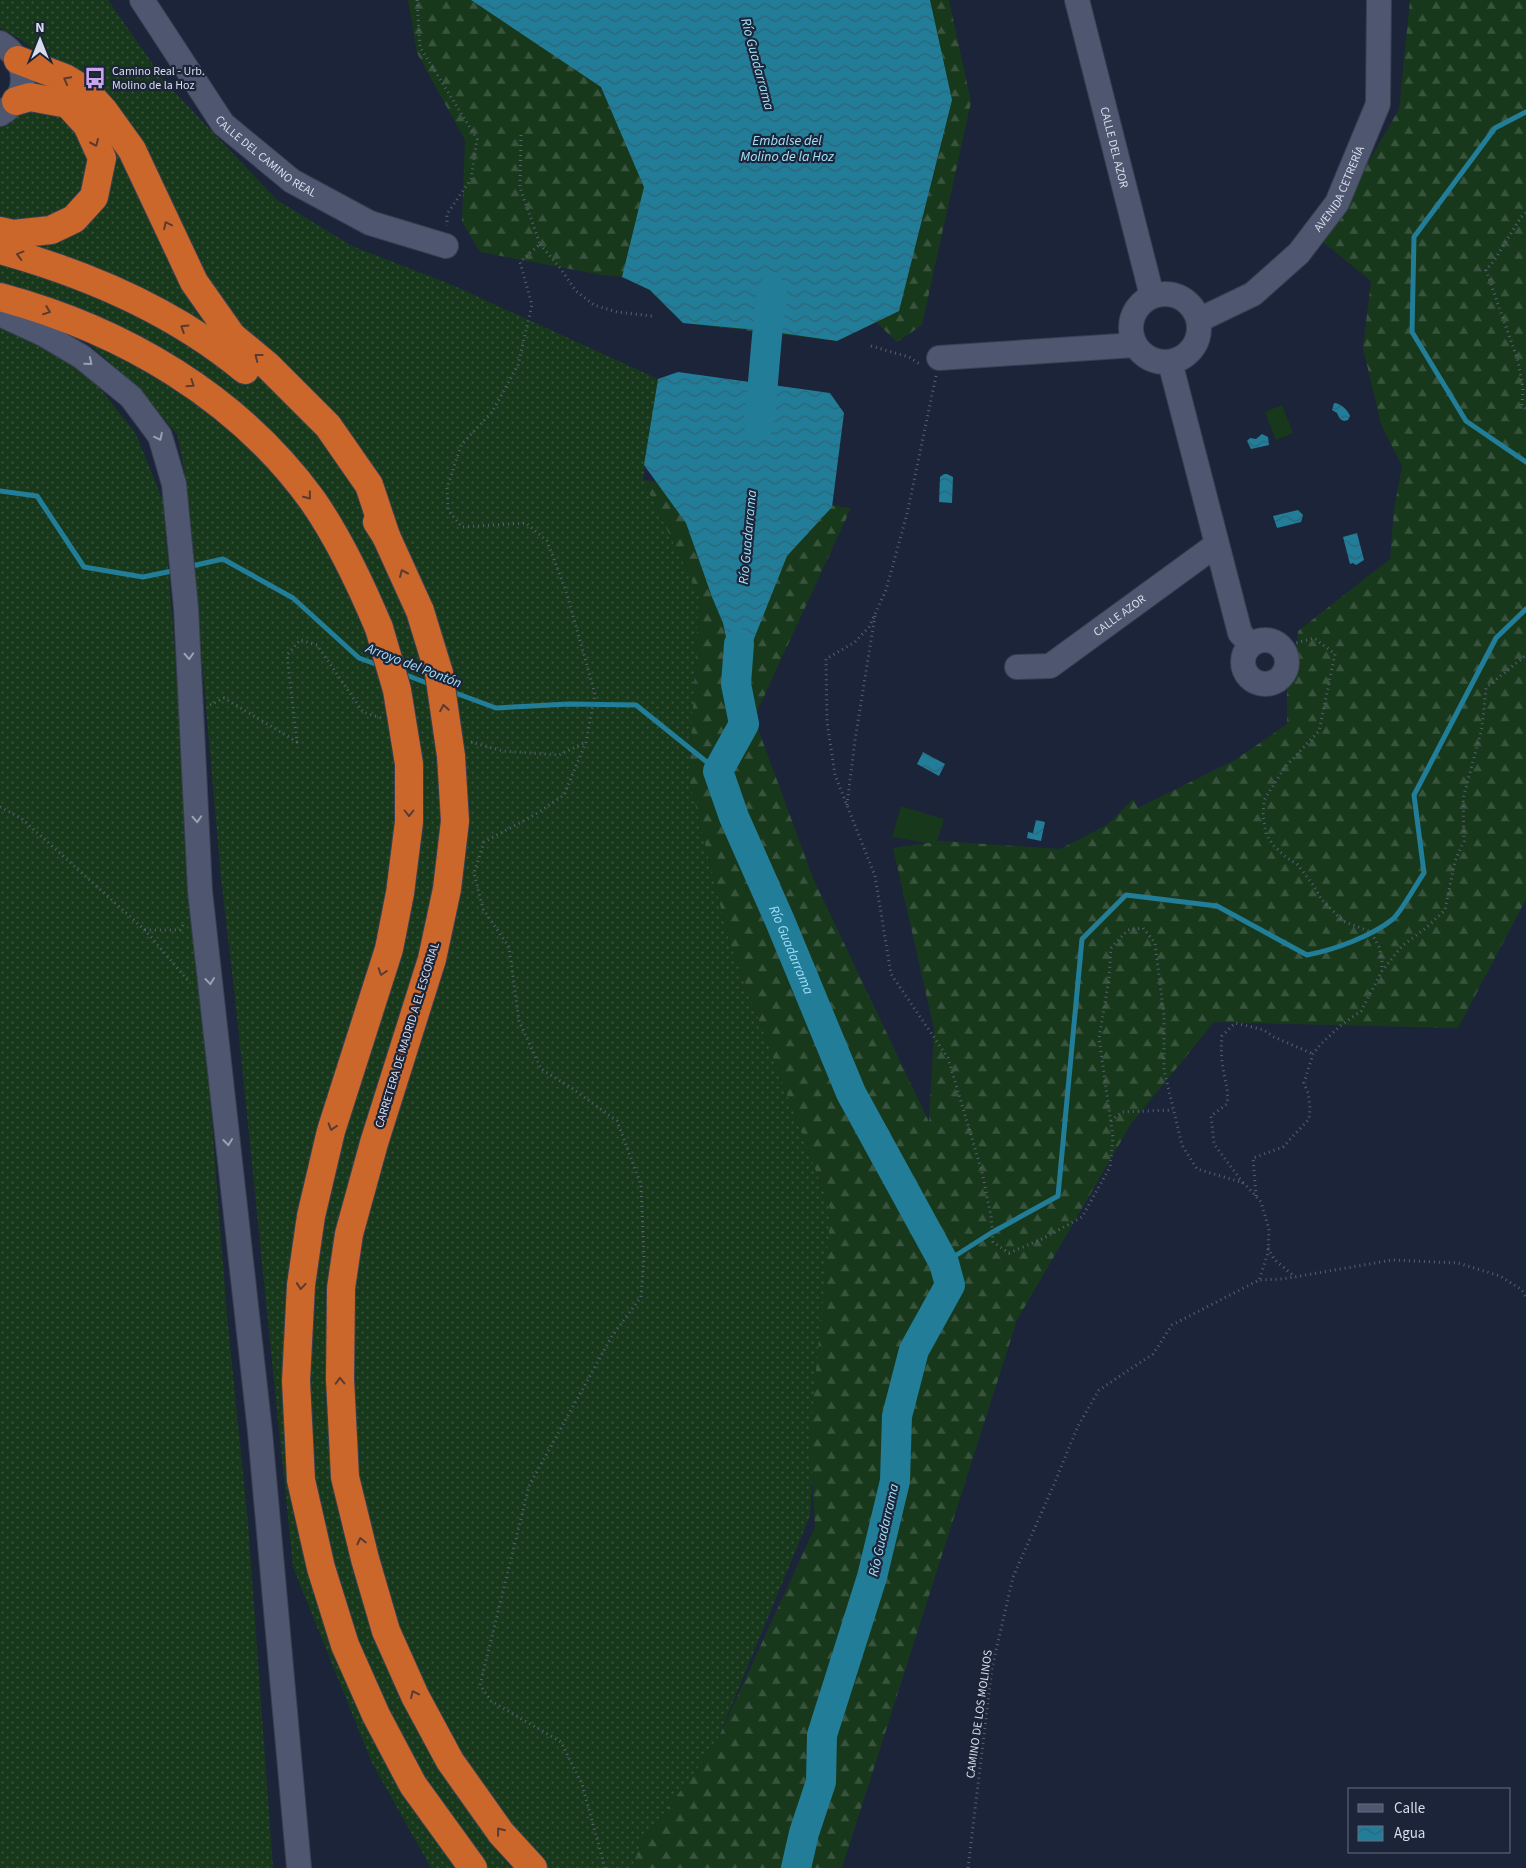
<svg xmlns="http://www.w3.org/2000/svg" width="1526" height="1868" font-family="'Source Sans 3',sans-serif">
	<defs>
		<pattern id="grass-dots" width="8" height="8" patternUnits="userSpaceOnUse" patternTransform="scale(1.25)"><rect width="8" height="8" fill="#18381c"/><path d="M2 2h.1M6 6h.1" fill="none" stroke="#39543d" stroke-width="1.8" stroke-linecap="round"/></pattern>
		<pattern id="forest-firs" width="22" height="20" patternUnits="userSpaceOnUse" patternTransform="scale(1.25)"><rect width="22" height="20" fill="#18381c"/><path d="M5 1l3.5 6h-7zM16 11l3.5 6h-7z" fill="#39543d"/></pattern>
		<pattern id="water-waves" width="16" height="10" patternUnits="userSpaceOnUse" patternTransform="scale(1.25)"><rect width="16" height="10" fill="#227d99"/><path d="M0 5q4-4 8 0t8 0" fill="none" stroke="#2e6578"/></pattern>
	</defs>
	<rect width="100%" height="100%" fill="#1c2439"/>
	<!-- grass -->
	<polygon fill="url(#grass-dots)" points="0,0 108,0 166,83 277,200 352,246 450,284 658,379 643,480 699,595 689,779 729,941 831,1211 810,1516 715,1745 642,1842 631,1868 431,1868 372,1763 293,1567 236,1007 221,878 186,478 177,434 125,376 82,338 32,323 44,347 91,377 136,434 163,501 227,1315 248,1523 273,1868 0,1868 0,119 14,119 32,87 35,51 20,39 0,28"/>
	<!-- forest -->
	<g fill="url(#forest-firs)">
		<polygon points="408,0 949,0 971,102 922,325 897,342 876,322 837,341 683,323 650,290 622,277 602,275 480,252 462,222 465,140 417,53"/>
		<polygon points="1410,0 1526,0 1526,899 1458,1028 1214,1022 1131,1124 1017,1320 842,1868 631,1868 642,1842 715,1745 815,1527 810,1435 831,1211 729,941 689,779 699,595 643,480 851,508 754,718 813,878 929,1122 934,1029 893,848 942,841 1060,849 1107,825 1133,799 1138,808 1235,760 1287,724 1287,680 1294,671 1298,631 1390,559 1394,510 1402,466 1381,424 1363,348 1371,281 1323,242 1399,109"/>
	</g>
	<!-- green -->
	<g fill="#18381c">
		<polygon points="1282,405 1293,433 1276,440 1265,412"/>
		<polygon points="901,806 944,819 937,842 928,843 892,837"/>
	</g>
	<!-- water -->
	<g fill="url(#water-waves)">
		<polygon points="471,0 930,0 952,100 899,311 837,341 767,331 683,323 650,290 622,277 644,187 601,87"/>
		<polygon points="678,372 830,393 844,413 832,507 787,556 736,684 723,623 712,597 686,523 644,465 658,379"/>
		<path d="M1334,403C1340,403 1348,410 1350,416L1348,420L1344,421L1340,419L1337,413L1332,410Z"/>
		<polygon points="1262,434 1268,437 1269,445 1251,449 1247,441 1250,438 1256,439"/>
		<polygon points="944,474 947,474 953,477 952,503 939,502 940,477"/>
		<polygon points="1298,510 1303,515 1301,522 1277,528 1273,516"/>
		<polygon points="1357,533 1364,560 1356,565 1353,563 1350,564 1343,537"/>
		<polygon points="923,752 945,764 939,776 917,764"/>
		<polygon points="1036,820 1045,822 1041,841 1027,838 1028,832 1033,833"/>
	</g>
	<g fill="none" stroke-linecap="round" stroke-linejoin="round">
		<!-- stream -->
		<g stroke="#227d99" stroke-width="5">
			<polyline points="1526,112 1495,128 1414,237 1412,332 1466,421 1526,462"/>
			<polyline points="0,491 37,496 84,567 143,577 177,570"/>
			<polyline points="187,567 223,559 293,598 359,658 381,666"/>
			<polyline points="401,673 432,685"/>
			<polyline points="450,691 496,708 569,704 636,705 718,771"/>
			<path d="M944,1263L991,1233L1058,1196L1082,939L1126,895L1217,906L1307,955C1334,950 1372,936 1393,919C1402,911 1416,884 1424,873L1414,795L1496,638L1526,609"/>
		</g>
		<!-- river -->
		<g stroke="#227d99" stroke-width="30">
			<path d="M759,424C764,379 766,335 772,291"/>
			<path id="s1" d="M739,644L736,684L744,724L718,771L734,817L780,921L851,1093L944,1263L950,1285L914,1350L897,1416L895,1481L872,1577L822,1735L821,1782L804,1833L796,1868"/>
		</g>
		<!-- minor casing -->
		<g stroke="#393f51" stroke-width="26">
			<g id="minor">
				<path id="s2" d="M142,0L223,124L292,181L370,223L446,246"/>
				<path id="s3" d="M1077,0L1152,296"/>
				<path d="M0,43C30,62 31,96 0,114"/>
				<circle cx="1165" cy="328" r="34"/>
				<polyline points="0,314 45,335 82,357 131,397 160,436 174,484 186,608 200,891 260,1432 299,1868"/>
				<path id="s4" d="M1199,320L1253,294L1299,253L1337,203L1378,104L1379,0"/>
				<polyline points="939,358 1135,345"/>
				<polyline points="1170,362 1240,633 1251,645"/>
				<circle cx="1265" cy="662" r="22"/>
				<path id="s5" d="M1017,667L1050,666L1216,545"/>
			</g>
		</g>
		<!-- highway casing -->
		<g stroke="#393f51" stroke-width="30">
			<g id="highway">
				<polyline points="18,60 65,78 85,90 104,111 132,150 194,282 232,336 267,365 328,426 369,485 386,536"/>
				<polyline points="0,231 13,234 51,230 74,219 94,197 102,158 87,125 68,104 30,97 16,101"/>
				<path d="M0,250C87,274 175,312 245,370"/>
				<path d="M0,297C123,330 238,397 313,501C340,540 361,585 379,628"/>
				<polyline points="377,522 386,536 420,611"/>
				<polyline points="451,756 455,821 447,889 432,959 374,1143 349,1234 341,1288 340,1379 345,1477 365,1559 386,1631 415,1696 450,1761 501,1833 533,1868"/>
				<polyline points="409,764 409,822 400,893 389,949 331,1131 311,1216 301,1285 296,1381 301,1480 321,1568 345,1645 376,1715 413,1785 473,1868"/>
			</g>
		</g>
		<!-- path -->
		<g stroke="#586072" stroke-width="3" stroke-dasharray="1 4" stroke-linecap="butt">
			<polyline points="417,0 420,47 477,139 471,179 447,214 447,226"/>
			<polyline points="521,135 520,188 540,244 520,262 532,305 518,365 492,412 461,445 447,488 448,510 462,527 526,523 547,541 566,591 595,694 586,742 564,795 536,814 484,842 474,873 483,909 509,947 519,1021 541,1069 573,1089 617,1121 641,1185 644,1258 641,1297 612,1336 529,1486 480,1685 491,1701 561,1742 582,1784 605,1868"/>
			<polyline points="1526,213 1521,217 1494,261 1486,270 1518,361 1523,389 1522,405 1526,409"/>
			<polyline points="540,244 560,268 576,291 594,305 617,312 652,316"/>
			<polyline points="871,346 909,357 921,365"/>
			<polyline points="936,376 907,514 886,590 869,627 855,642 826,659 827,722 835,775 875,876 891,974 948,1058 982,1172 991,1216 993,1242 1009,1253 1042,1239 1082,1217 1110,1167 1113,1138 1099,1038 1109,979 1111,948 1128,930 1143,928 1155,943 1164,1016 1164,1070 1182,1145 1197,1169 1244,1183 1261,1202 1269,1229 1268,1253 1259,1280"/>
			<polyline points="1282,647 1314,638 1335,654 1319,731 1285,767 1264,800 1263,816 1266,834 1273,845 1287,858 1297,864 1314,886 1321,899 1343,921 1371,932 1379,947 1382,962 1382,970"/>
			<polyline points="210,705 224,698 297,742 287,655 300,640 317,645 363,712 381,718"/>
			<polyline points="471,742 503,751 559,755 586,742"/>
			<polyline points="847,805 855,740 875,616"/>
			<polyline points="0,807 21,818 145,930"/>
			<polyline points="183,925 180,930 145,930 190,983"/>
			<polyline points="1111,1121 1122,1112 1173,1110"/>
			<path d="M1243,1183L1214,1144L1211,1116L1227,1104C1229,1088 1225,1083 1223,1068C1221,1057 1221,1047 1222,1036L1235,1023L1264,1030L1274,1037L1313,1054"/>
			<polyline points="1256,1196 1253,1158 1283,1147 1309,1119 1310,1108 1308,1093 1304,1083 1313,1054 1320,1045 1340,1026 1361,1011 1382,971 1402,946 1426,928 1445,910 1455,861 1464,841 1463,799 1482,728 1486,688 1526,655"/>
			<polyline points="1268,1248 1274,1259 1295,1277"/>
			<polyline points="968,1868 992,1668 1013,1577 1052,1489 1078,1426 1099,1390 1153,1354 1172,1325 1259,1280 1283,1279 1392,1260 1458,1263 1500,1276 1522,1290 1526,1297"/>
		</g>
		<!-- minor -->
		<use href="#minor" stroke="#4e576f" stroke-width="24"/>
		<!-- highway -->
		<use href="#highway" stroke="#cb672a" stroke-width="28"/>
		<!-- highway-bridge casing -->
		<g stroke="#393f51" stroke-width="30" stroke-linecap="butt">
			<g id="highway-bridge">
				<polyline points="420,611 439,673 451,756"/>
				<polyline points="379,628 397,690 409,764"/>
			</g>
		</g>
		<!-- highway-bridge -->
		<use href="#highway-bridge" stroke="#cb672a" stroke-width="28"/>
	</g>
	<!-- one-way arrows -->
	<defs><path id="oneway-chevron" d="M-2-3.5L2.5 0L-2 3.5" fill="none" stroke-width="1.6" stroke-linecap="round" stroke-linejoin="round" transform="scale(1.25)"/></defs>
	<g stroke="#593b34">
		<use href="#oneway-chevron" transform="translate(67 80) rotate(-152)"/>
		<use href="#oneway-chevron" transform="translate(95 143) rotate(66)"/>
		<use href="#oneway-chevron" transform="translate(167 225) rotate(-116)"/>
		<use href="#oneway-chevron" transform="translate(20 255) rotate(-165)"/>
		<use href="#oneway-chevron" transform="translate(47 311) rotate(21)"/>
		<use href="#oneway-chevron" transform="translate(184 328) rotate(-148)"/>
		<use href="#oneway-chevron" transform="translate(258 357) rotate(-142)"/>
		<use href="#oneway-chevron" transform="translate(191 384) rotate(34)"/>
		<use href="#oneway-chevron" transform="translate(308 496) rotate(51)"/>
		<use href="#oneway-chevron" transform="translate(403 573) rotate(-114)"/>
		<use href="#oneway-chevron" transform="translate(444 708) rotate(-99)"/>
		<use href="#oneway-chevron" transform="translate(409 813) rotate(90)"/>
		<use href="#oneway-chevron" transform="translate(382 972) rotate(108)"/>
		<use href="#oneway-chevron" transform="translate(332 1127) rotate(107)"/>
		<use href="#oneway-chevron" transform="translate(301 1286) rotate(95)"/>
		<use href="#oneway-chevron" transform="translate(340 1381) rotate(-92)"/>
		<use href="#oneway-chevron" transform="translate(361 1541) rotate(-103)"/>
		<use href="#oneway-chevron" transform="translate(414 1694) rotate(-115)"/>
		<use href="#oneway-chevron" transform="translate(500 1831) rotate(-128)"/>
	</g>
	<g stroke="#99a1b3">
		<use href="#oneway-chevron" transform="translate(89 362) rotate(39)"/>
		<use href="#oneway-chevron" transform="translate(159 437) rotate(64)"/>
		<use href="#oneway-chevron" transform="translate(189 656) rotate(87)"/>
		<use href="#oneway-chevron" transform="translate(197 819) rotate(87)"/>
		<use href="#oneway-chevron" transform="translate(210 981) rotate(84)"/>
		<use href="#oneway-chevron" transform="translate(228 1142) rotate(84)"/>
	</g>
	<!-- icons -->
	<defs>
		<g id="bus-bare" transform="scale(1.725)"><path d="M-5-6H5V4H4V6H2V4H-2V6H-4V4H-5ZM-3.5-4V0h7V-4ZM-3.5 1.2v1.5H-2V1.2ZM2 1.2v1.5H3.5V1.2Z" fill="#c9a5ee" stroke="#1c2439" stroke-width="2.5" paint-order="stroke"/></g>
	</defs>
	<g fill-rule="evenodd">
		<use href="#bus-bare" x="95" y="78"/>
	</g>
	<g text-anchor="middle" stroke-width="4.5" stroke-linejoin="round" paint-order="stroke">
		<!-- poi labels -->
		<g font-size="12" fill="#d7ddeb" stroke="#1c2439" text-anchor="start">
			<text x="112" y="75">Camino Real - Urb.<tspan x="112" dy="14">Molino de la Hoz</tspan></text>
		</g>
		<!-- street labels -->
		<g font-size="12" fill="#d7ddeb" stroke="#1c2439">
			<text dy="4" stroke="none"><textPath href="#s3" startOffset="152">CALLE DEL AZOR</textPath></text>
			<text dy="4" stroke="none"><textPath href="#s2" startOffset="202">CALLE DEL CAMINO REAL</textPath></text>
			<text dy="4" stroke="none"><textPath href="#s4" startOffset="198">AVENIDA CETRERÍA</textPath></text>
			<text dy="4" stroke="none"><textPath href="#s5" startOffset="119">CALLE AZOR</textPath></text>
			<text transform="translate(407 1035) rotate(-73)" y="4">CARRETERA DE MADRID A EL ESCORIAL</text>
			<text transform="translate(979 1714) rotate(-82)" y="4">CAMINO DE LOS MOLINOS</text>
		</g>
		<!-- water labels -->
		<g font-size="14" font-style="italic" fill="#a0e1f9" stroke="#1c2439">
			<text transform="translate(758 64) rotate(75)" y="5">Río Guadarrama</text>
			<text x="787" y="145">Embalse del<tspan x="787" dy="16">Molino de la Hoz</tspan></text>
			<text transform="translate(747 537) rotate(-85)" y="5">Río Guadarrama</text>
			<text transform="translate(414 665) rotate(21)" y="5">Arroyo del Pontón</text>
			<text dy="5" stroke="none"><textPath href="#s1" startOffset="328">Río Guadarrama</textPath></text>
			<text transform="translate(883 1530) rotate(-77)" y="5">Río Guadarrama</text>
		</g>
	</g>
	<!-- legend -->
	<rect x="1348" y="1788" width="162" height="65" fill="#1c2439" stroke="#676e80"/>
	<rect x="1358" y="1804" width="25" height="8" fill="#4e576f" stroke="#676e80"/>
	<text x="1394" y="1813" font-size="15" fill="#d7ddeb">Calle</text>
	<rect x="1358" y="1826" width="25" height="15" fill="url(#water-waves)" stroke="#676e80"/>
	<text x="1394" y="1838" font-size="15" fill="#d7ddeb">Agua</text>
	<!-- north arrow -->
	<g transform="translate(40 40)" stroke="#1c2439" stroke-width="4" paint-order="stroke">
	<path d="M0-4L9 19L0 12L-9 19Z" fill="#d7ddeb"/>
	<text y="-8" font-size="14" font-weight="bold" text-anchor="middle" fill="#d7ddeb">N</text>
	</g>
</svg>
